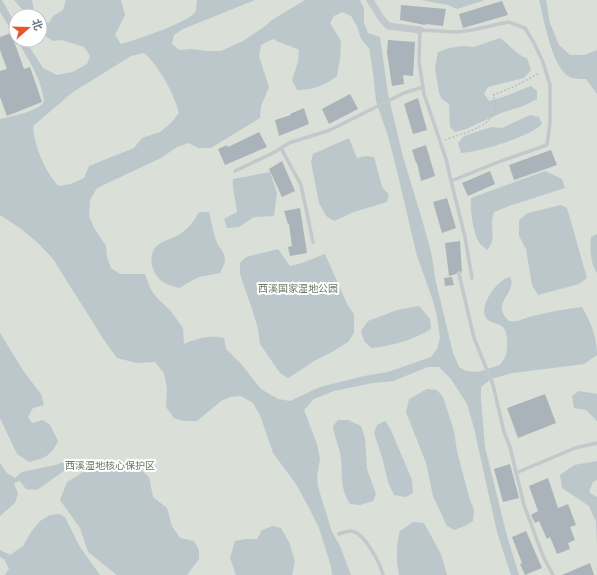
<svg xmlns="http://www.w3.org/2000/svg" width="597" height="575" font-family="'Titillium Web','Noto Sans SC',sans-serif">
	<rect width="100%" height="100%" fill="#fafaf8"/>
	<!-- green -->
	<path fill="#dadfd7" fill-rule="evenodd" d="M0,0H597V575H0ZM16,16H40V40H16Z"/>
	<!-- water -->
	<g fill="#bbc7cb" fill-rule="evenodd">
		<polygon points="0,0 2,0 16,25 16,38 0,12"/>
		<polygon points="14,0 32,0 34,10 38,16 28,16"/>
		<path d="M66,0H121L125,15L115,35L121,44C133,41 190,22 195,12C197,9 196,3 197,0H255L183,29L174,35L172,44L179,50L192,49L207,51H221L243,41L264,27L272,20L305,0H360L364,9V23L368,33L380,37L388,94L402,153L423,223L432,256L435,278L453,353L459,367L466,371L478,372L500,365C502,362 505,358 506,354C508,348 508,332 503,327C497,322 489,324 485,316C480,304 498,279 510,277C517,290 497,300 503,313C504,316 507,319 509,321C517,323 524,318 533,316C549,312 565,309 582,307C591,322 597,338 597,355L584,364L513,373L491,379L481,387V399L485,447L507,536L519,575H511L497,532L474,428L467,404L451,379L439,367H428L393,381L373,383L334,391L314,399L304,410L317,444L320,459L317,476L318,487L332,532L340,546L351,575H332L331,566L319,528L309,508L296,484L273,453L260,415L253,403L241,396L230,397L221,401L197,421H184L174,418L166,407L167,388L164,373L155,362L137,363L117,358L104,340L53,259L39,244L20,228L0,215V119C12,116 37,112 44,102C42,79 28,59 17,40H25L43,68L57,75L73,72L87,64L90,56L84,47L62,40L53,41L44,35L40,31V20L49,23L53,16L63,10ZM342,12L351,16L357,26L361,39L369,48L373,72L376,101L388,136L397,171L417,256L433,301L437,317L440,338L437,349L431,357L388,372L364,376L320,387L290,401L278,399L261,389L242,365L226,349L224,338C208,335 199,338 184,344L183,328L170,310L157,298L150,288L145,274H120L111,268L107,257L106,246L94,228L89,216L90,200L97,188L161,158L177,147L189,143L198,148H211L260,118L261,106L269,87L259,56L261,45L273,39C281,44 290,45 299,50L298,62L292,80L297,90C313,90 324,86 337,76L340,58L341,41L330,23L334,16ZM144,53C160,67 174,94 179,113L171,123L160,132L142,138L134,148L89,166L84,178L71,184L59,186C45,173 34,145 33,126L73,92L131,56Z"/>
		<polygon points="421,0 485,0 457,9 448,5"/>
		<path d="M539,0H546L550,23L559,45L570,55H584L597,50V94L586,79C582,79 575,79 570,77C552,69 544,19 539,0Z"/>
		<path d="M500,38C511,46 515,54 527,58L531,70L524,78L488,87L484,94L489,101L503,97L531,86L537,91V99L523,106L501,113L466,129L455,132L450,127L449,104L442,99L439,93L435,67L438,52L449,48L463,46L474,47Z"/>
		<path d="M530,115L539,117L542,124C530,137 478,152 461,153L458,143L464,136L491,127L502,128Z"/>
		<polygon points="349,138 357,158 366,156 374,157 382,187 389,195 387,202 354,212 334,221 326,216 319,203 311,162 313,154"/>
		<path d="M545,171L562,179L565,188L509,206L494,212C493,215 492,218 492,222C492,232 495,242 487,250C485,248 482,246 480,244C473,234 470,210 471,198Z"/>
		<path d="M270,172L277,193L274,216L254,217L239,227L227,228L224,219L237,212C236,200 232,190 233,179Z"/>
		<polygon points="561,205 567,208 587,278 579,284 538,295 532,285 526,249 519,236 519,220 528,213"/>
		<path d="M199,212H209L214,234L217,243L224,254L225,262L220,273L199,277L179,288C173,286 167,285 162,281C152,274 148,258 155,248C162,239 176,239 184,231C191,226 195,219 199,212Z"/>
		<path d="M597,234V273C590,262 590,250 591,237Z"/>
		<polygon points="278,249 290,266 302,263 325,254 348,306 354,314 354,333 348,342 332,352 314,361 301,370 288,378 280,373 260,344 258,329 254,315 240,274 240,263 246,257"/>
		<path d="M419,306L430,319L431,329C415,339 389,347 371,348L364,341L361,331L368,321L397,310Z"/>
		<path d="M0,333L24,372L41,394L44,405L33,408L28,417L32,423L43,420L50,425L58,441C51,456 45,458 29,462L17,454L0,418Z"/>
		<polygon points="427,389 437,390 443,397 454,431 457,451 469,497 474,510 473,521 465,526 454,530 447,526 433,496 426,463 406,412 409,399"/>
		<polygon points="579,391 597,394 597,421 586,410 574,408 572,396"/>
		<path d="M338,420H348L361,426L365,438L367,469L376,494L373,501L360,505L350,504C338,484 344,473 340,453C338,443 334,436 333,426Z"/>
		<polygon points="385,421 390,428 412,480 413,493 406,497 394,495 388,482 382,457 374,433 377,425"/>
		<polygon points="68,461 65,470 37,490 26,489 20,481 14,483 18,494 15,503 0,516 0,463 7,473 15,478 22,472 55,465"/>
		<polygon points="597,461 597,480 593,482 589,492 596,497 597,496 597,546 596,522 589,506 562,488 560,475 574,465"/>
		<polygon points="135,465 149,477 153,497 167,508 172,526 180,538 194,541 199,550 199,559 187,575 117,575 88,552 80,528 60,500 67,482 85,471 119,470"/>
		<polygon points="59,514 65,517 80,547 100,575 5,575 9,569 4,559 0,557 0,550 10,555 23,546 31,532 40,521 50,515"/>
		<path d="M413,522L424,523L441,554L447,575H399C396,560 396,546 400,531Z"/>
		<polygon points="273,526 281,528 289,542 295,561 292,575 236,575 230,558 235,541 246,539 257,539 262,530"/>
	</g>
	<!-- building -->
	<g fill="#aab3b9">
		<polygon points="502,1 508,15 463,28 459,14"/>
		<polygon points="401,5 446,9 443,26 426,24 425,25 400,20"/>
		<polygon points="11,33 24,69 30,67 42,102 7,116 0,97 0,71 7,69 0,50 0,37"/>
		<polygon points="388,40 415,42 413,76 403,75 404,84 392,86 387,52"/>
		<polygon points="350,94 358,109 329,124 322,109"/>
		<polygon points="418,98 427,130 413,134 404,104"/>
		<polygon points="304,108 309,124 279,136 275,120 291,115 290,114"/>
		<polygon points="259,132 267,147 225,165 218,149 227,145 228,147"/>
		<polygon points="426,145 435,176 421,181 417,163 416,163 412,150"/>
		<polygon points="551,150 557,165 514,180 509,165"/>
		<polygon points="282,161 295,191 282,197 269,169"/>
		<polygon points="490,171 495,184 468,196 462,183"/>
		<polygon points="447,198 456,228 442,233 433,202"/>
		<polygon points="300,208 307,253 290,256 288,247 292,246 289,224 288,224 284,211"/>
		<polygon points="460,241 462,273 459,271 456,274 449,276 445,243"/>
		<polygon points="452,277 454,285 445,286 444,278"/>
		<polygon points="545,394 556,423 518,438 507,408"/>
		<polygon points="510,464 519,498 503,502 494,469"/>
		<polygon points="548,478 558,508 568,504 576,525 570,527 575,540 568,543 570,549 557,554 550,537 547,539 539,521 535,523 531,515 538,511 529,486"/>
		<polygon points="526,531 542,568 525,575 520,564 522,563 512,537"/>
		<polygon points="590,563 594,575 562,575"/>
	</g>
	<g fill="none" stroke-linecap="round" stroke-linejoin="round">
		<!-- path -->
		<path stroke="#bbbfc2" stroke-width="1.5" stroke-dasharray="2 2" stroke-linecap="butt" d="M445,140C460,134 494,127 496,107C496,103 494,99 493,95L513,87L540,73"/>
		<!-- lane -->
		<g stroke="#c3c8cc" stroke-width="3.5">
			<polyline points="281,148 301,185 313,242"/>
			<polyline points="235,171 273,153 289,143 330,130 404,93 423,87"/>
			<polyline points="451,181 501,161 547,145 550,123 550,85 543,62 534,43 525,28 508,22 472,30 457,32 420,30 419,62 424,94 446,159 451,181 465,237 472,278"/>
			<polyline points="459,274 474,338 493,385 504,432 510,447 524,505 543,556 553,575"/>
			<polyline points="516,473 575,448 597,443"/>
			<path d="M339,534C342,533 347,531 351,531C364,532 380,563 383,575"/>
		</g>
		<!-- street -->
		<polyline stroke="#c3c8cc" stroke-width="7" points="370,0 381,18 388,26 420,30"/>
	</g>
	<g text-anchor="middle" stroke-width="4" stroke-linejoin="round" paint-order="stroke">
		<!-- park labels -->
		<g font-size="10" fill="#687a64" stroke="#fff">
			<text x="298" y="292">西溪国家湿地公园</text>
			<text x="110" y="469">西溪湿地核心保护区</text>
		</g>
	</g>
	<!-- north arrow -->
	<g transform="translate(28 28) rotate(70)"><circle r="19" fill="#ffffff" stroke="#c1c8cd"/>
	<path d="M0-3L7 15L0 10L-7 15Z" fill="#e4572e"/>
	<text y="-6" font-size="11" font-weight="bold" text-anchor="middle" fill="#657683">北</text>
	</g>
</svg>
